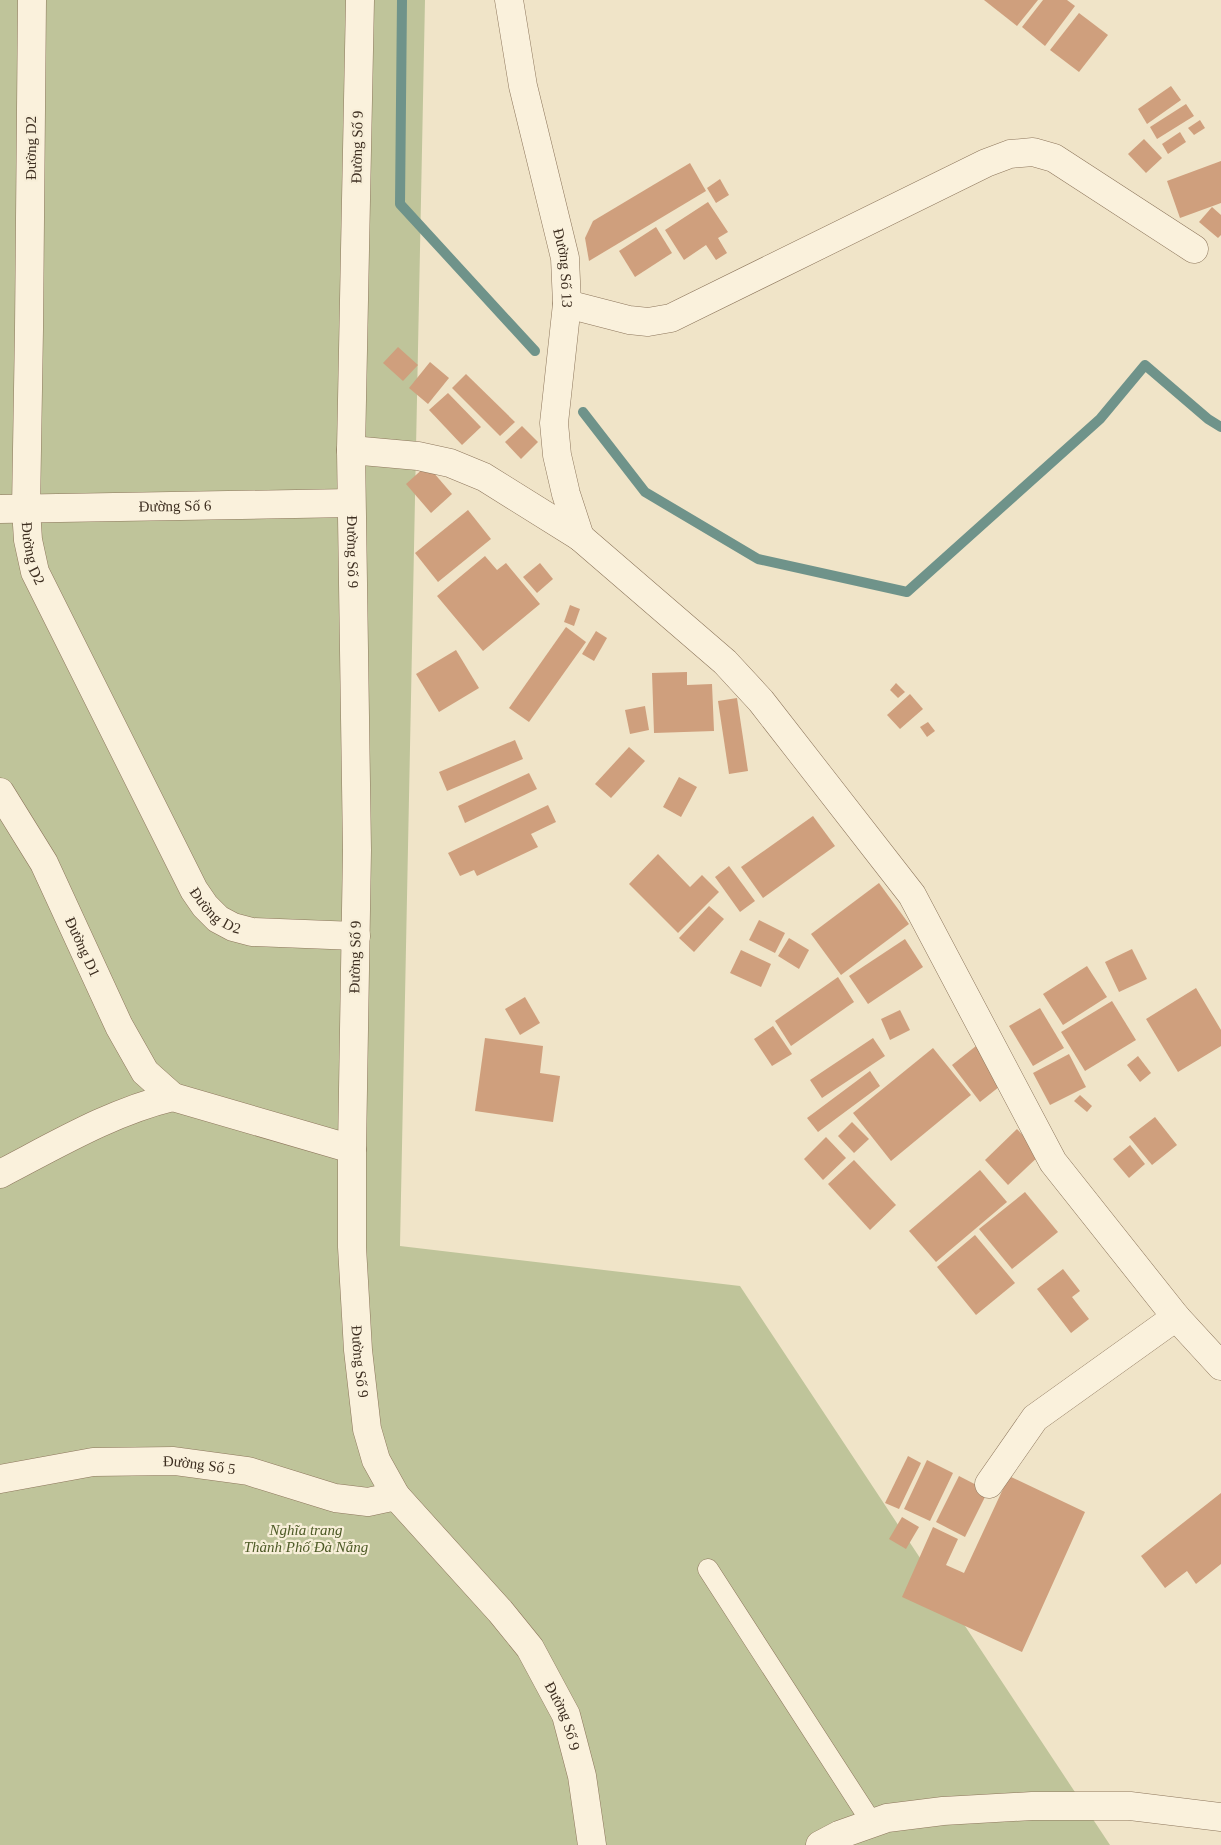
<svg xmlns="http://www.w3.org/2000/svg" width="1221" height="1845" font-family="Georgia,serif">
	<rect width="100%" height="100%" fill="#f0e4c8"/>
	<!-- cemetery -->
	<polygon fill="#bfc49a" points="0,0 425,0 400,1246 740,1286 1110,1845 0,1845"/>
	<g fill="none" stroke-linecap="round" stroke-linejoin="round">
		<!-- stream -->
		<g stroke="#6f938a" stroke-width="10">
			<polyline points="402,0 400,204 535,351"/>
			<polyline points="583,412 645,492 758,559 907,592 1100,419 1145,365 1208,419 1221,427"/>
		</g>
	</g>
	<!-- building -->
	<g fill="#cf9f7d">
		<polygon points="984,0 1038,0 1017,26"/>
		<polygon points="1043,0 1067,0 1075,6 1045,46 1022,27"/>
		<polygon points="1079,13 1108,35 1079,72 1050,50"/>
		<polygon points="1171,86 1181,100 1147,124 1138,109"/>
		<polygon points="1186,104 1194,116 1157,139 1150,127"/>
		<polygon points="1200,120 1205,128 1194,135 1188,128"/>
		<polygon points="1180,132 1186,142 1168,154 1162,144"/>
		<polygon points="1144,139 1162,158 1146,173 1128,154"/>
		<polygon points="1221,161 1221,203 1180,218 1167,181"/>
		<polygon points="690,163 706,191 589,261 585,238 593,221"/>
		<polygon points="720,179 729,195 716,203 707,188"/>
		<polygon points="708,202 728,232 718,238 727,253 716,260 706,245 684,260 665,230"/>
		<polygon points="1212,207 1221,215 1221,235 1218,238 1199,222"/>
		<polygon points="656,227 672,253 635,277 619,251"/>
		<polygon points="398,347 418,365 403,381 383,363"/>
		<polygon points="430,362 449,378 428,404 409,388"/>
		<polygon points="466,374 515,422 500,436 452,388"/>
		<polygon points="448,393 481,427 462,445 429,410"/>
		<polygon points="522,426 538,442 521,459 505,442"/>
		<polygon points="427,465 452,494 431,513 406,484"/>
		<polygon points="468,510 491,539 438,582 415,553"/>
		<polygon points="485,556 497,570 506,563 540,604 483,651 437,596"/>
		<polygon points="540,563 553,579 537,593 523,577"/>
		<polygon points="570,605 580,609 574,626 564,622"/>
		<polygon points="566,627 586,642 529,722 509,708"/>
		<polygon points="596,631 607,638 594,661 582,654"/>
		<polygon points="456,650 479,688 439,712 416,674"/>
		<polygon points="687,672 687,685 712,684 714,731 654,733 652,673"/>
		<polygon points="896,683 905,692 898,698 890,690"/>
		<polygon points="910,694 923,709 900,729 887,715"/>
		<polygon points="737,698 748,771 729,774 718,701"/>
		<polygon points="645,706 649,730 630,734 625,710"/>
		<polygon points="928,722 935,731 927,737 920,727"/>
		<polygon points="515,740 523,759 447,791 439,772"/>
		<polygon points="629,747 645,761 611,798 595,784"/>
		<polygon points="529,773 537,789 465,823 458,806"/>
		<polygon points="679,777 697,787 681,817 663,807"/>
		<polygon points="548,805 556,822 531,834 538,847 477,876 474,870 460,876 448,853"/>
		<polygon points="813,816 835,846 763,898 741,867"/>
		<polygon points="658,854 690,887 702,875 719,892 678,933 629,884"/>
		<polygon points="729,866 755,901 740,912 715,877"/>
		<polygon points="879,883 909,924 841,975 811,934"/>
		<polygon points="709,906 724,919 694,952 679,938"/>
		<polygon points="759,920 785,933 775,953 749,940"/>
		<polygon points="789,938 809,950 799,969 778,956"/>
		<polygon points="905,939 923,967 868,1004 849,976"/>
		<polygon points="1132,949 1147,979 1119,992 1105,962"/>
		<polygon points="741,950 771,964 761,987 730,973"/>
		<polygon points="1087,966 1107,997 1063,1025 1043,994"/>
		<polygon points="838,977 854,1002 791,1046 775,1021"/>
		<polygon points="1196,988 1221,1030 1221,1046 1178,1072 1146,1019"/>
		<polygon points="525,997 540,1023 520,1035 505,1009"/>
		<polygon points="1112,1001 1136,1040 1085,1071 1061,1032"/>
		<polygon points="1040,1008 1064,1048 1033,1066 1009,1026"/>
		<polygon points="900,1010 910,1030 890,1040 881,1019"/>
		<polygon points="773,1026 792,1054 772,1066 754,1039"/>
		<polygon points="485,1038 543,1046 540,1073 560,1076 553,1122 475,1111"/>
		<polygon points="873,1038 885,1056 822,1098 810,1080"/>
		<polygon points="976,1046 1004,1083 980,1102 952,1065"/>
		<polygon points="933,1048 971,1095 891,1161 853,1113"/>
		<polygon points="1069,1054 1086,1087 1050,1105 1033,1073"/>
		<polygon points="1138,1056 1151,1073 1140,1082 1127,1065"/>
		<polygon points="870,1071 880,1086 818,1132 807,1118"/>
		<polygon points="1080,1095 1092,1106 1087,1112 1074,1101"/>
		<polygon points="1155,1117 1177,1145 1152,1165 1129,1137"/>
		<polygon points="852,1122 869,1139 854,1153 838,1136"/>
		<polygon points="1017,1129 1041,1154 1008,1185 985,1160"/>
		<polygon points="826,1137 846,1158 823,1180 804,1159"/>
		<polygon points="1130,1145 1145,1164 1129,1178 1113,1159"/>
		<polygon points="854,1160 896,1205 870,1230 828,1184"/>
		<polygon points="980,1170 1007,1202 936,1262 909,1231"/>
		<polygon points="1025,1192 1058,1232 1012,1269 979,1229"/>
		<polygon points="975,1235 1015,1283 976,1315 937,1267"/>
		<polygon points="1063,1269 1080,1291 1072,1297 1089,1319 1071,1333 1037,1289"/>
		<polygon points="908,1456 921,1463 899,1509 885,1503"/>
		<polygon points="927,1460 953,1473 930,1521 904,1509"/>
		<polygon points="959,1476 988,1491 965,1537 936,1522"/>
		<polygon points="1009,1476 1085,1512 1022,1652 902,1597 933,1527 958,1539 946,1565 964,1573"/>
		<polygon points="1221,1493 1221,1564 1196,1584 1187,1571 1165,1588 1141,1556"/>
		<polygon points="902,1517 919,1527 906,1549 889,1539"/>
	</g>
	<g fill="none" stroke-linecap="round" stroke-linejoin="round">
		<!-- service casing -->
		<g stroke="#8d765c" stroke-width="21">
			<polyline id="service" points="708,1569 872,1823"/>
		</g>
		<!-- pedestrian casing -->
		<g stroke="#8d765c" stroke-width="29">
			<g id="pedestrian">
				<path id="s1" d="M0,792L44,863L119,1026L145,1072L173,1097"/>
				<path d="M0,1174C56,1145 111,1112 173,1097L352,1149"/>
			</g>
		</g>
		<!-- minor casing -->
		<g stroke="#8d765c" stroke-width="29">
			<g id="minor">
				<path id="s2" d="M32,0L29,329L26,509L28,540L35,572L194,890L205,906L218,919L233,927L252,932L356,936"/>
				<path id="s3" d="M360,0L351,450L357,850L352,1149V1247L358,1350L367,1429L376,1460L396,1496L500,1611L530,1648L566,1715L582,1776L592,1845"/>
				<path id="s4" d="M509,0L523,86L565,258L567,304L554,423L557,455L566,494L580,537"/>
				<polyline points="567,304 629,320 648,322 671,318 986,163 1010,154 1033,152 1054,158 1194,249"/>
				<polyline points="351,450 418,456 450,463 484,477 580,537 725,662 761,701 912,895 1053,1162 1176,1317 1221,1366"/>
				<path id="s5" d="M0,509L351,503"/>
				<path id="s6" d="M0,1479L93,1462L174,1461L248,1471L335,1498L368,1502L396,1496"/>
				<polyline points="989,1484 1035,1418 1176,1317"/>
				<polyline points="820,1845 839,1835 887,1818 943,1811 1032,1806 1130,1806 1221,1817"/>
			</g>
		</g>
		<!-- service -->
		<use href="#service" stroke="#faf1dc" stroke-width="20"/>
		<!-- pedestrian -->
		<use href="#pedestrian" stroke="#faf1dc" stroke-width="28"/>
		<!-- minor -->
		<use href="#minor" stroke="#faf1dc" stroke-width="28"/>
	</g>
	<g text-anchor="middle" stroke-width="4.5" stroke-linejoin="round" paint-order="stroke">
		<!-- street labels -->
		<g font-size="15" fill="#3d2e20" stroke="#f7eed8">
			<text transform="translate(357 147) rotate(-89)" y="5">Đường Số 9</text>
			<text transform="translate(31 148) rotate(-90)" y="5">Đường D2</text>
			<text dy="5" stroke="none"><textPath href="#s4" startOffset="274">Đường Số 13</textPath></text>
			<text dy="5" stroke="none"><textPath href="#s5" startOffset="175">Đường Số 6</textPath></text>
			<text dy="5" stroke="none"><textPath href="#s2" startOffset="554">Đường D2</textPath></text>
			<text dy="5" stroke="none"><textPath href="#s3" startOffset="552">Đường Số 9</textPath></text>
			<text dy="5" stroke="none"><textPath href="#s2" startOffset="959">Đường D2</textPath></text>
			<text dy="5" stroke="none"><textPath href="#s1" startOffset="176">Đường D1</textPath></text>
			<text transform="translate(355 957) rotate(-89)" y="5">Đường Số 9</text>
			<text dy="5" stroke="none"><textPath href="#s3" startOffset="1362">Đường Số 9</textPath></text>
			<text dy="5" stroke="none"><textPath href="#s6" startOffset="201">Đường Số 5</textPath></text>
			<text dy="5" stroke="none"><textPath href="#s3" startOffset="1782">Đường Số 9</textPath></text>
		</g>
		<!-- park labels -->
		<g font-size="15" font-style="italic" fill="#4d5a26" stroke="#f7eed8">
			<text x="306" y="1535">Nghĩa trang<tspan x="306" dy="17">Thành Phố Đà Nẵng</tspan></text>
		</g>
	</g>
</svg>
